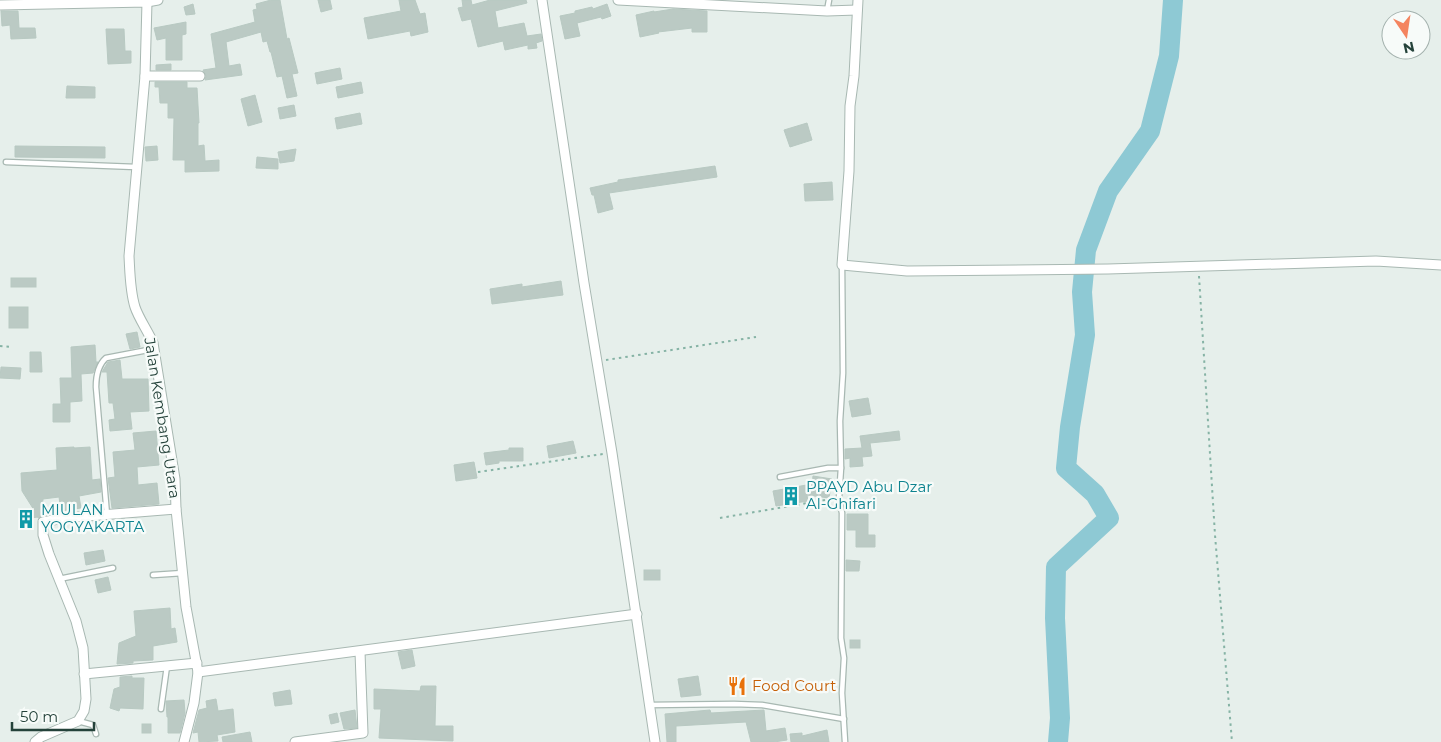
<svg xmlns="http://www.w3.org/2000/svg" width="1441" height="742" font-family="Montserrat,sans-serif">
	<rect width="100%" height="100%" fill="#e6efeb"/>
	<g fill="none" stroke-linecap="round" stroke-linejoin="round">
		<!-- river -->
		<polyline stroke="#8ec9d4" stroke-width="20" points="1058,742 1060,718 1055,618 1056,567 1109,518 1095,494 1066,468 1070,427 1085,335 1082,292 1086,250 1108,191 1150,131 1169,56 1173,0"/>
	</g>
	<!-- building -->
	<g fill="#bbcac4" stroke="#b8c9c2">
		<polygon points="271,0 280,0 287,39 289,38 298,73 292,74 297,96 287,98 282,76 277,77 271,52 270,52 267,41 263,42 261,32 226,42 229,66 240,64 242,75 205,80 206,76 203,70 216,68 211,34 255,22 253,10 257,9 256,4"/>
		<polygon points="318,0 330,0 332,9 321,12"/>
		<polygon points="399,0 415,0 420,14 425,13 428,32 411,36 410,31 368,39 364,18 401,11"/>
		<polygon points="462,0 471,0 472,5 490,0 526,0 527,3 495,11 498,28 524,23 527,36 541,34 542,41 536,43 537,48 528,49 528,45 505,50 503,41 478,47 471,19 462,21 458,8 463,7"/>
		<polygon points="193,4 195,14 186,15 184,7"/>
		<polygon points="607,4 611,16 602,19 601,17 577,23 580,36 565,39 560,16 575,13 575,11 592,7 593,9"/>
		<polygon points="673,9 707,11 707,32 692,32 692,28 658,32 659,33 640,37 636,15 654,11 654,12"/>
		<polygon points="1,11 18,11 19,28 35,28 36,38 11,39 10,25 2,26"/>
		<polygon points="186,22 186,34 182,35 182,60 166,60 166,38 157,40 154,28"/>
		<polygon points="106,29 124,29 125,51 131,51 131,63 108,64"/>
		<polygon points="171,64 171,70 156,70 156,65"/>
		<polygon points="340,68 342,79 317,84 315,73"/>
		<polygon points="155,82 187,82 187,88 197,88 199,123 198,123 198,146 204,145 205,161 219,160 219,171 185,172 185,160 173,160 174,118 168,118 168,103 160,103 159,87 155,87"/>
		<polygon points="361,82 363,93 338,98 336,87"/>
		<polygon points="67,86 95,87 95,98 66,98"/>
		<polygon points="255,95 262,122 248,126 241,99"/>
		<polygon points="294,105 296,116 280,119 278,108"/>
		<polygon points="360,113 362,124 337,129 335,118"/>
		<polygon points="807,123 812,140 790,147 784,130"/>
		<polygon points="15,146 105,147 105,158 15,157"/>
		<polygon points="157,146 158,160 146,161 145,147"/>
		<polygon points="296,149 294,161 280,163 278,152"/>
		<polygon points="257,157 278,159 278,169 256,168"/>
		<polygon points="715,166 717,177 609,193 613,209 598,213 594,195 592,195 590,188 618,182 618,180"/>
		<polygon points="832,182 833,200 805,201 804,184"/>
		<rect x="11" y="278" width="25" height="9"/>
		<polygon points="561,281 563,295 492,304 490,289 522,284 522,287"/>
		<rect x="9" y="307" width="19" height="21"/>
		<polygon points="137,332 140,347 130,349 126,334"/>
		<polygon points="95,345 96,362 98,362 93,373 81,374 82,401 70,402 70,422 53,422 53,404 61,404 60,378 72,378 71,347"/>
		<polygon points="30,352 41,352 42,372 30,372"/>
		<polygon points="120,360 122,379 148,379 149,411 130,412 132,429 110,431 109,420 115,419 113,403 109,403 107,372 102,372 108,362"/>
		<polygon points="1,367 21,368 20,379 0,378"/>
		<polygon points="868,398 871,414 852,417 849,401"/>
		<polygon points="156,431 159,465 137,467 138,485 157,483 159,504 112,508 108,478 115,477 113,452 135,450 133,433"/>
		<polygon points="899,431 900,440 870,443 872,456 862,457 863,466 850,467 850,458 845,459 845,449 862,448 860,436"/>
		<polygon points="573,441 576,453 549,458 547,446"/>
		<polygon points="74,447 74,448 90,447 92,480 100,479 101,492 79,496 81,508 61,511 59,497 43,499 42,510 48,510 49,514 38,518 38,517 31,518 31,526 20,527 20,511 34,510 22,491 21,473 57,470 56,448"/>
		<polygon points="509,448 523,448 523,461 499,461 499,463 486,465 484,453 509,450"/>
		<polygon points="474,462 477,478 456,481 454,465"/>
		<polygon points="813,476 832,479 829,498 807,495 808,501 776,506 773,491 812,484"/>
		<polygon points="847,514 868,514 868,535 875,535 875,547 856,547 856,530 847,530"/>
		<polygon points="103,550 105,561 86,565 84,553"/>
		<polygon points="846,560 860,561 859,571 846,571"/>
		<rect x="644" y="570" width="16" height="10"/>
		<polygon points="108,577 111,590 98,593 95,580"/>
		<polygon points="170,608 171,629 175,628 177,642 153,646 153,660 133,661 133,663 117,664 119,643 136,636 134,611"/>
		<rect x="850" y="640" width="10" height="8"/>
		<polygon points="412,650 415,666 402,669 398,652"/>
		<polygon points="132,676 132,678 144,678 143,709 120,708 119,711 110,708 114,689 120,687 120,677"/>
		<polygon points="698,676 701,695 681,697 678,679"/>
		<polygon points="421,686 436,686 435,726 453,726 453,741 379,738 381,709 374,709 374,689 420,691"/>
		<polygon points="290,690 292,704 275,706 273,693"/>
		<polygon points="216,699 218,711 233,709 235,732 217,735 218,741 199,742 198,732 193,733 199,710 207,708 206,701"/>
		<polygon points="184,700 185,713 180,733 168,733 168,717 167,717 166,701"/>
		<polygon points="355,710 357,728 344,729 340,713"/>
		<polygon points="710,710 711,713 764,710 766,731 785,728 787,740 774,742 751,742 746,722 676,726 676,742 667,742 665,714"/>
		<polygon points="337,713 339,722 331,724 329,715"/>
		<rect x="142" y="724" width="9" height="9"/>
		<polygon points="827,730 829,742 791,742 790,734 802,733 802,736"/>
		<polygon points="250,732 252,742 223,742 222,737"/>
	</g>
	<g fill="none" stroke-linecap="round" stroke-linejoin="round">
		<!-- lane casing -->
		<g stroke="#a8b8b2" stroke-width="7">
			<g id="lane">
				<polyline points="827,11 829,0"/>
				<polyline points="6,162 136,167"/>
				<polyline points="842,265 843,373 840,421 841,468 839,498 842,513 841,638 844,658 842,693 845,742"/>
				<polyline points="780,477 828,468 841,468"/>
				<path d="M107,515L96,387C96,377 98,365 106,358L153,349"/>
				<polyline points="153,575 183,573"/>
				<polyline points="59,579 113,568"/>
				<polyline points="649,705 734,704 762,705 844,719"/>
				<polyline points="161,709 167,666"/>
				<polyline points="78,721 93,725 96,734"/>
			</g>
		</g>
		<!-- street casing -->
		<g stroke="#a8b8b2" stroke-width="11">
			<g id="street">
				<polyline points="542,0 584,283 612,453 655,742"/>
				<polyline points="618,0 827,11 857,10"/>
				<polyline points="858,0 854,76 850,106 849,171 842,265 907,271 1108,269 1376,261 1441,265"/>
				<polyline points="147,2 158,0"/>
				<path d="M0,5L147,2L145,76L129,256C130,274 130,291 135,307C139,319 148,331 153,343L175,479L176,509L186,607L198,672L194,703L184,742"/>
				<polyline points="145,76 200,76"/>
				<polyline points="198,672 637,614"/>
				<polyline points="84,674 197,663"/>
				<polyline points="35,742 41,737 78,721 84,711 86,699 83,648 76,621 49,554 43,535 43,522 63,518 176,509"/>
				<polyline points="295,742 363,733 360,652"/>
			</g>
		</g>
		<!-- path -->
		<g stroke="#86b3a5" stroke-width="2" stroke-dasharray="2.5 4" stroke-linecap="butt">
			<polyline points="1199,276 1215,535 1232,742"/>
			<polyline points="0,346 11,347"/>
			<polyline points="606,360 756,337"/>
			<polyline points="478,472 603,454"/>
			<polyline points="720,518 831,499"/>
		</g>
		<!-- lane -->
		<use href="#lane" stroke="#fff" stroke-width="4.5"/>
		<!-- street -->
		<use href="#street" stroke="#fff" stroke-width="9"/>
	</g>
	<!-- icons -->
	<defs>
		<g id="building-bare" transform="scale(1.5)"><path d="M-4-6H4V6H1V3H-1V6H-4ZM-2.5-4.3h1.7v1.8h-1.7ZM.8-4.3h1.7v1.8H.8ZM-2.5-1h1.7V.8h-1.7ZM.8-1h1.7V.8H.8Z" fill="#0f9aa8" stroke="#f7fbf9" stroke-width="2.5" paint-order="stroke"/></g>
		<g id="restaurant-bare" transform="scale(1.5)"><path d="M-5-6h1v4h1v-4h1v4h1v-4h1v5L-1.5 .5V6h-2V.5L-5-1ZM5-6V6H3V1.5H1.5Q1.5-4 5-6Z" fill="#e8710a" stroke="#f7fbf9" stroke-width="2.5" paint-order="stroke"/></g>
	</defs>
	<g fill-rule="evenodd">
		<use href="#building-bare" x="791" y="496"/>
		<use href="#building-bare" x="26" y="519"/>
		<use href="#restaurant-bare" x="737" y="686"/>
	</g>
	<g text-anchor="middle" stroke-width="4.5" stroke-linejoin="round" paint-order="stroke">
		<!-- street labels -->
		<g font-size="15" fill="#24423a" stroke="#f7fbf9">
			<text transform="translate(162 418) rotate(81)" y="5">Jalan Kembang Utara</text>
		</g>
		<!-- culture labels -->
		<g font-size="15" fill="#0d838f" stroke="#f7fbf9" text-anchor="start">
			<text x="806" y="492">PPAYD Abu Dzar<tspan x="806" dy="17">Al-Ghifari</tspan></text>
			<text x="41" y="515">MIULAN<tspan x="41" dy="17">YOGYAKARTA</tspan></text>
		</g>
		<!-- food labels -->
		<g font-size="15" fill="#c56008" stroke="#f7fbf9" text-anchor="start">
			<text x="752" y="691">Food Court</text>
		</g>
	</g>
	<!-- north arrow -->
	<g transform="translate(1406 35) rotate(167)"><circle r="24" fill="#f7fbf9" stroke="#a3b1ad"/>
	<path d="M0-4L9 19L0 12L-9 19Z" fill="#f4845f"/>
	<text y="-8" font-size="14" font-weight="bold" text-anchor="middle" fill="#24423a">N</text>
	</g>
	<!-- scale -->
	<path d="M12 722v8h82v-8" fill="none" stroke="#24423a" stroke-width="2.5"/>
	<text x="20" y="722" font-size="15" fill="#24423a" stroke="#f7fbf9" stroke-width="4" paint-order="stroke">50 m</text>
</svg>
